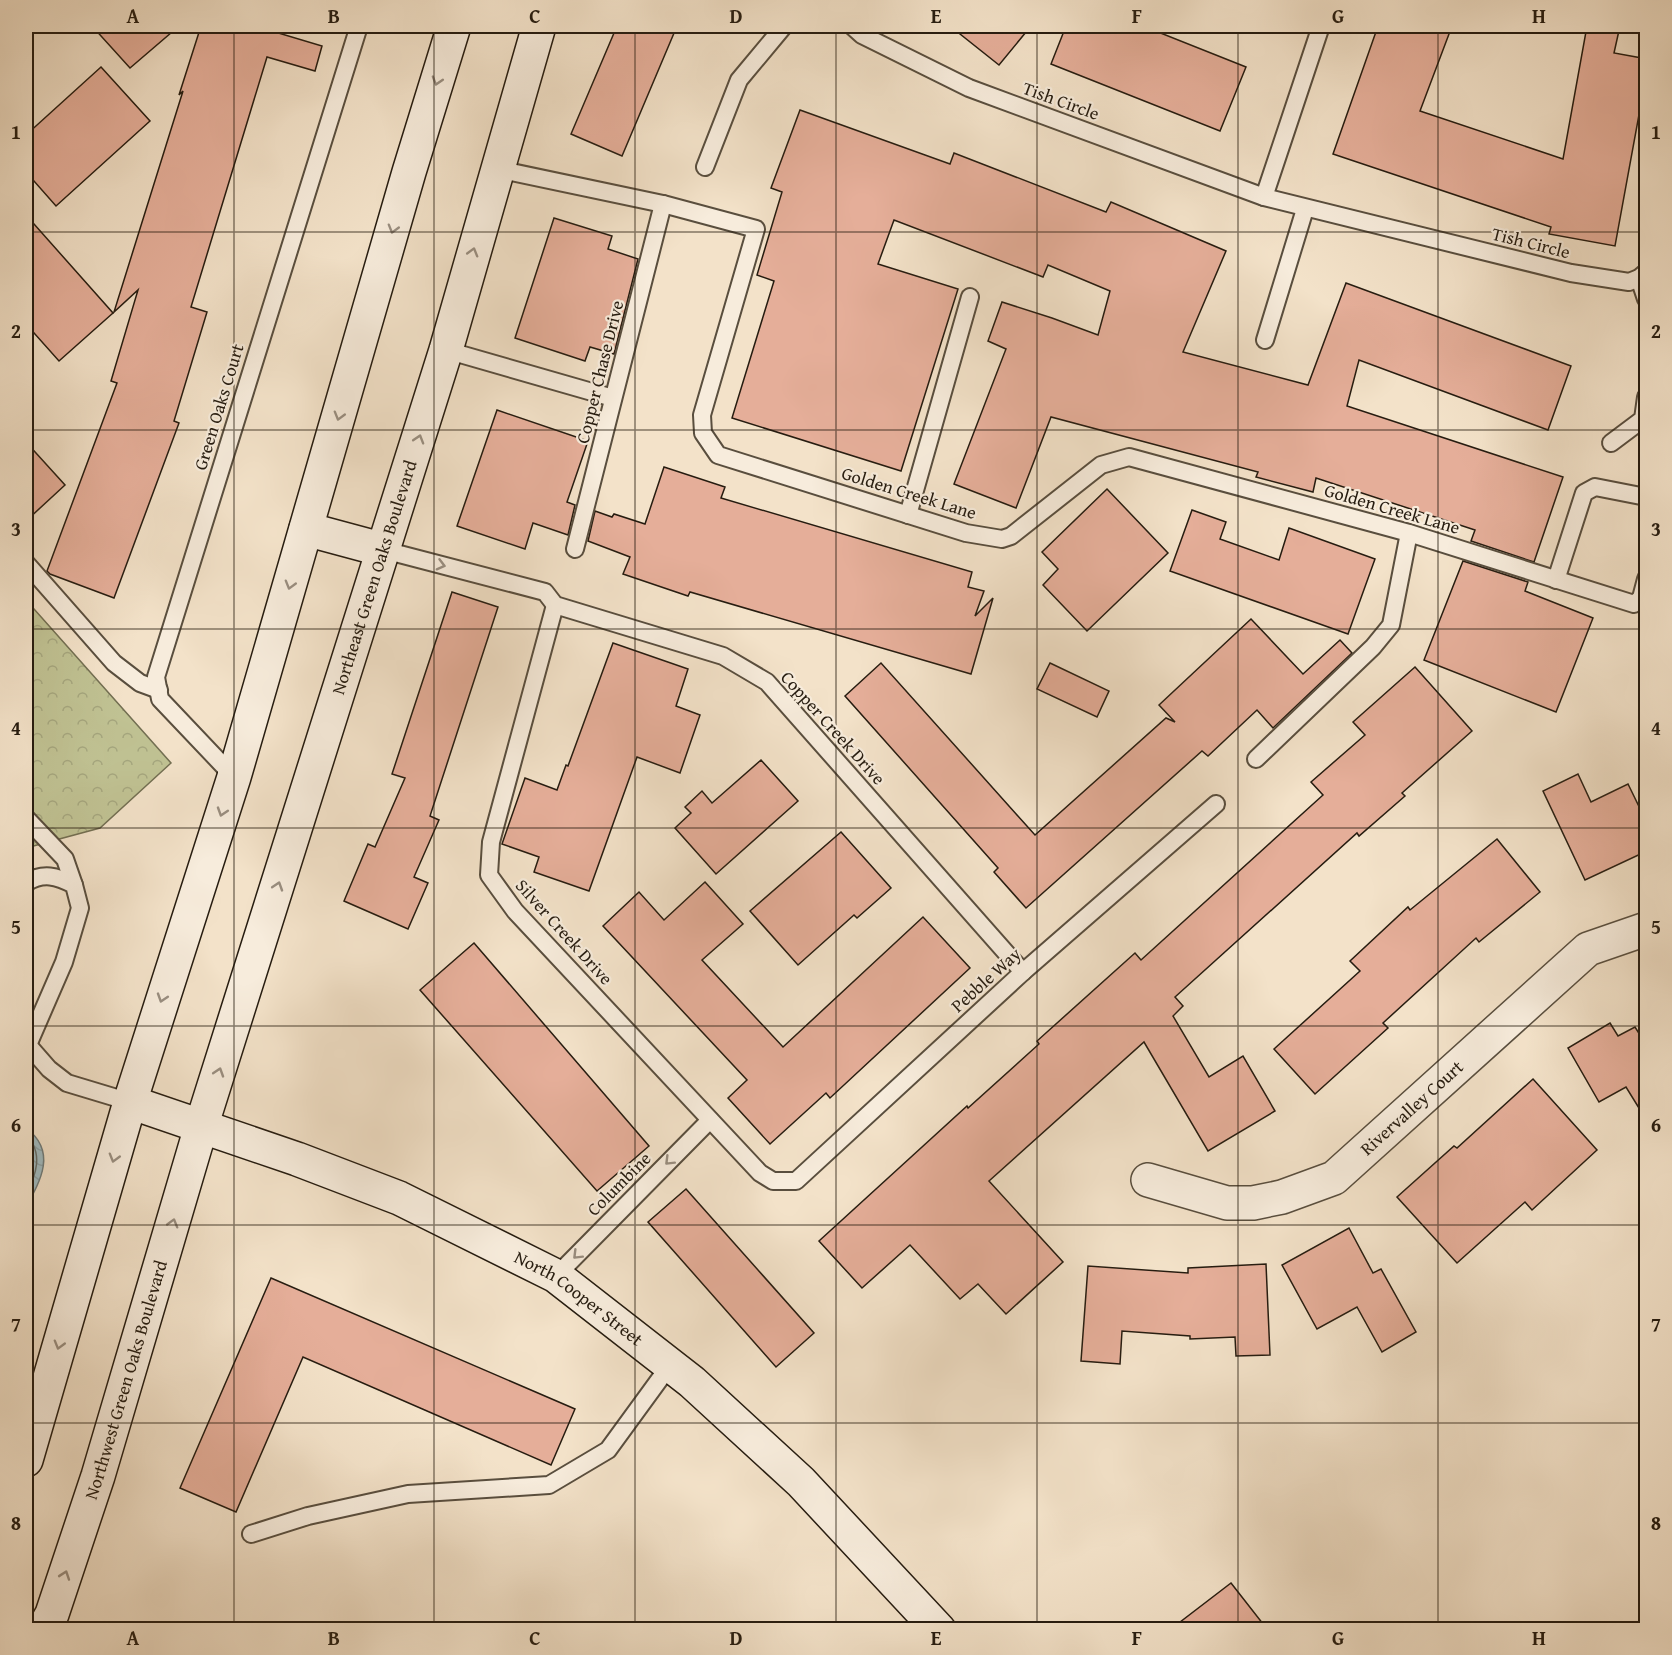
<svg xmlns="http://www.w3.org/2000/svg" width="1672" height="1655" font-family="'Gentium Book Plus',serif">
	<defs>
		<pattern id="forest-crowns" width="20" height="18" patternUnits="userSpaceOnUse" patternTransform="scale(1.5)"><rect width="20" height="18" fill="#c0c293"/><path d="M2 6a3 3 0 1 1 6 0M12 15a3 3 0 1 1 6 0" fill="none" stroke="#a5a67e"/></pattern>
		<pattern id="water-waves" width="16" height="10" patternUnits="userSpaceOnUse" patternTransform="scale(1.5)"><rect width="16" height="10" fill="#a0bbc1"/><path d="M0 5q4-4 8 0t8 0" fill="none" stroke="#8aa0a5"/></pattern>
	</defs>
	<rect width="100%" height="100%" fill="#f3e2c9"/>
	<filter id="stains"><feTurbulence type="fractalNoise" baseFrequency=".00333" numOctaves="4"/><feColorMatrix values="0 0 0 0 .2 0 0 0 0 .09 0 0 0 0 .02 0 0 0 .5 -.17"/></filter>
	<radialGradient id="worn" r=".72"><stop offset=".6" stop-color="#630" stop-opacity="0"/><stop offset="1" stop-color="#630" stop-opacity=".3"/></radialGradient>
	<!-- forest -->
	<polygon fill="url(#forest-crowns)" stroke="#736f52" stroke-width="1.5" points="26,600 171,763 100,828 26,848"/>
	<!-- water -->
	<path fill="url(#water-waves)" stroke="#6f7b7a" stroke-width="1.5" d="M26,1128C57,1151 41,1180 26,1207Z"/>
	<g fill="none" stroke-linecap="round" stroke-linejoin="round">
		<!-- shore -->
		<path stroke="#636c68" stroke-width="1.5" d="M26,1135C44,1153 36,1175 26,1195"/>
	</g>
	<!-- building -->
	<g fill="#e5ae99" stroke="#261c10" stroke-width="1.5">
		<polygon points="92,26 179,26 130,68"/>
		<polygon points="201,26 255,26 322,46 315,71 267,57 191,307 207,312 174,421 179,423 114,598 50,574 47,571 117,383 111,381 138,290 114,312 183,91 179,95"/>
		<polygon points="617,26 677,26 622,156 571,134"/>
		<polygon points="950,26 1031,26 999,65"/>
		<polygon points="1066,26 1143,26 1246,67 1220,131 1051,64"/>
		<polygon points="1378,26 1452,26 1420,111 1563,159 1587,26 1620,26 1614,53 1647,59 1647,71 1615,246 1549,234 1551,227 1333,154"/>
		<polygon points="101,67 150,121 56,206 26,172 26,135"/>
		<polygon points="800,110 950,164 954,153 1106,212 1111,202 1226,251 1183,352 1308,385 1346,283 1571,366 1548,430 1359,360 1347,406 1563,477 1534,562 1471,541 1475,530 1316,478 1313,492 1256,477 1258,472 1051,417 1016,508 954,484 1006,349 988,341 1002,302 1052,318 1098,335 1110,291 1048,265 1043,277 894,220 878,264 958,289 901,471 732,418 774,281 757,275 782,192 771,188"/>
		<polygon points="26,215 113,313 59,361 26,324"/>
		<polygon points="554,218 612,236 608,249 638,259 614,354 590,347 585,361 515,338"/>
		<polygon points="497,410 588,441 567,502 575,505 568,535 533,523 525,549 457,526"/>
		<polygon points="26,442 65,485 26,521"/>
		<polygon points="664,467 725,487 721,498 972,572 968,587 984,591 975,616 993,598 971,674 690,592 688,596 623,574 630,557 588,541 595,511 612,517 614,514 645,524"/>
		<polygon points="1107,489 1168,553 1087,631 1043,585 1058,569 1042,552"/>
		<polygon points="1192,510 1226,522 1220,539 1279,560 1289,528 1375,559 1348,634 1170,571"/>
		<polygon points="1463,561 1528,582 1525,591 1593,618 1556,712 1424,660"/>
		<polygon points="452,592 498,607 430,816 439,820 414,877 428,883 408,929 344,901 368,844 375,847 405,778 392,774"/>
		<polygon points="1251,619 1303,674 1340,640 1352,653 1273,728 1257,710 1208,756 1202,751 1026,908 994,872 998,868 845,696 881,663 1035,835 1166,718 1175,722 1159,705"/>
		<polygon points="613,643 688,669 676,706 700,715 680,773 637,757 589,891 534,872 539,857 502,844 525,778 557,790 566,765 568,766"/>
		<polygon points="1050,663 1109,691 1097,717 1037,689"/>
		<polygon points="1415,667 1472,731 1402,793 1405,796 1359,836 1357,833 1175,997 1183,1006 1173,1016 1209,1077 1243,1056 1275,1111 1208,1151 1144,1042 989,1181 1063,1262 1006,1314 978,1284 960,1299 910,1245 862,1288 819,1241 967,1106 968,1108 1039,1044 1037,1041 1135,953 1141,960 1323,795 1311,782 1365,735 1353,722"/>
		<polygon points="761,760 798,801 716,874 675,828 691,813 685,807 702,791 712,803"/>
		<polygon points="1578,774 1591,802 1628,784 1647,823 1647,851 1585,880 1543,791"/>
		<polygon points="841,832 891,888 857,918 854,915 798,965 750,911"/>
		<polygon points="1497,839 1540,892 1479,942 1476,938 1383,1023 1388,1028 1315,1094 1274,1049 1360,971 1350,961 1408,907 1410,910"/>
		<polygon points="705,882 743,924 702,960 783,1047 923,917 970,968 830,1098 826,1093 770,1144 728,1098 747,1080 603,926 639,892 664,920"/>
		<polygon points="474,943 649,1146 597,1191 420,990"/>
		<polygon points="1610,1023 1618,1036 1635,1027 1647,1046 1647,1121 1626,1087 1599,1102 1568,1048"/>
		<polygon points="1533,1079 1597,1150 1532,1210 1525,1202 1457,1263 1397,1197 1454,1146 1457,1148"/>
		<polygon points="686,1189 814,1333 776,1367 648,1222"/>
		<polygon points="1349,1228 1373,1273 1381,1269 1416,1332 1382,1352 1357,1307 1317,1329 1282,1265"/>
		<polygon points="1266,1264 1270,1355 1236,1356 1235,1337 1190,1339 1190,1336 1122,1331 1120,1364 1081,1361 1088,1266 1188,1273 1188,1268"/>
		<polygon points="271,1278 575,1409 551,1465 303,1357 236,1512 180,1488"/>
		<polygon points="1231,1583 1267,1629 1171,1629"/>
	</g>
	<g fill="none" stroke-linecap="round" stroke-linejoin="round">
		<!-- service casing -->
		<g stroke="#594e3e" stroke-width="20">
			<g id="service">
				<polyline points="852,26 862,35 969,88 1264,197 1571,273 1629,282 1639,278 1646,272"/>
				<polyline points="705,167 739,80 784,26"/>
				<polyline points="497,169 663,204 756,229 702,415 703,433 718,455 966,533 1002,539 1011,536 1101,465 1129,457 1409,533 1634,604 1641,598 1646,579"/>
				<polyline points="1264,197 1321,26"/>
				<polyline points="1639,278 1646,299"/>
				<polyline points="1265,340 1305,209"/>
				<polyline points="446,350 613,398"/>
				<polyline points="1611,443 1643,419 1646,397"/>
				<polyline points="908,515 970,297"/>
				<polyline points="575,549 663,204"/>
				<polyline points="384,550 545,592 555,605 723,656 767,682 1023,972"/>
				<polyline points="26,563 114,663 140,683 159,690"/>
				<polyline points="1556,580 1584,493 1595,487 1646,497"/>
				<polyline points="555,605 491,842 489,875 515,911 760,1173 773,1181 796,1181 1023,972 1216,804"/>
				<polyline points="1256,759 1373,647 1391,625 1409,533"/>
				<polyline points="234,777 160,699 156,677 359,26"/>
				<polyline points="26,818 65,859 74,885"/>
				<path d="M26,883C43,872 57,876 74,885L80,908L64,962L28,1045"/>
				<polyline points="26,1039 28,1045 49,1069 67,1083 130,1102"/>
				<polyline points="556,1276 710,1120"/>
				<polyline points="251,1534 308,1516 408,1494 549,1485 608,1450 670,1365"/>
			</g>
		</g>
		<!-- minor casing -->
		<g stroke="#594e3e" stroke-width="36">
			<g id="minor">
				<path id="s1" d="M1148,1180L1227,1203H1253L1282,1197L1334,1178L1588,949L1646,929"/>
			</g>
		</g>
		<!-- secondary casing -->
		<g stroke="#261c10" stroke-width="36">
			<g id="secondary">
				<polyline points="306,529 384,550"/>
				<path id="s2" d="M130,1102L297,1159L399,1198L556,1276L692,1382L801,1482L939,1630"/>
				<polyline points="26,1460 130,1102 234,777 409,172 454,26"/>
				<path id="s3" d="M43,1630L52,1614L98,1476L201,1127L446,350L539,26"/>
			</g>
		</g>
		<!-- service -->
		<use href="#service" stroke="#f7ecdc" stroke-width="16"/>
		<!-- minor -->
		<use href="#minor" stroke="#f7ecdc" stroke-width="33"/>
		<!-- secondary -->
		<use href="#secondary" stroke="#f7ecdc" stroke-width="33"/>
	</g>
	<!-- one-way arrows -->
	<defs><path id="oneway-chevron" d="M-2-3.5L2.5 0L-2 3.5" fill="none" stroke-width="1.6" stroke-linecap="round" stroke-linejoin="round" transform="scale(1.5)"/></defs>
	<g stroke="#998e80">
		<use href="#oneway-chevron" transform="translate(437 81) rotate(107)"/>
		<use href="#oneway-chevron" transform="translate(393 229) rotate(106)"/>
		<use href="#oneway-chevron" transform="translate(473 252) rotate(-74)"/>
		<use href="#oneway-chevron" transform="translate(339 416) rotate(106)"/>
		<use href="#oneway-chevron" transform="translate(419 439) rotate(-73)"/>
		<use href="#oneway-chevron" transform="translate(441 565) rotate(15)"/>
		<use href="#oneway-chevron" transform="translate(290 585) rotate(106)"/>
		<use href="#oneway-chevron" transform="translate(222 812) rotate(108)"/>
		<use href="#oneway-chevron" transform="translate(278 886) rotate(-72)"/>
		<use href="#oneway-chevron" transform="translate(162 998) rotate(108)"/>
		<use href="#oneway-chevron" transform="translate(219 1072) rotate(-72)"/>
		<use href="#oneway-chevron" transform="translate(114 1158) rotate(106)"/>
		<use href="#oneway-chevron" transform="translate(669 1161) rotate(135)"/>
		<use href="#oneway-chevron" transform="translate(173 1223) rotate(-74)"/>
		<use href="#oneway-chevron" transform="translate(577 1255) rotate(135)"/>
		<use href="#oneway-chevron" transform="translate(59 1345) rotate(106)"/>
		<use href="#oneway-chevron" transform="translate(65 1575) rotate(-71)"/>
	</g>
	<!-- grid -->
	<path fill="none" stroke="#261c10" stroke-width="1.5" stroke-opacity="0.55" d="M234,26V1630M434,26V1630M635,26V1630M836,26V1630M1037,26V1630M1238,26V1630M1438,26V1630M26,232H1646M26,430H1646M26,629H1646M26,828H1646M26,1026H1646M26,1225H1646M26,1423H1646"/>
	<g text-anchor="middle" stroke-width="4.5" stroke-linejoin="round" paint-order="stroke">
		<!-- street labels -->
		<g font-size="18" fill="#261c10" stroke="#f7ecdc">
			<text transform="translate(1061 101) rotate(20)" y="6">Tish Circle</text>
			<text transform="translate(1531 243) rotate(14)" y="6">Tish Circle</text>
			<text transform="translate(600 372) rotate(-76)" y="6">Copper Chase Drive</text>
			<text transform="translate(219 407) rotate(-73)" y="6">Green Oaks Court</text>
			<text transform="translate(909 493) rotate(17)" y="6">Golden Creek Lane</text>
			<text transform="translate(1392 509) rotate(16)" y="6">Golden Creek Lane</text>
			<text dy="6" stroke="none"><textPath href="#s3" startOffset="1104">Northeast Green Oaks Boulevard</textPath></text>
			<text transform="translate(833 728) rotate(48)" y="6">Copper Creek Drive</text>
			<text transform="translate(564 932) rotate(48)" y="6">Silver Creek Drive</text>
			<text transform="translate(986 980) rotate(-42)" y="6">Pebble Way</text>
			<text dy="6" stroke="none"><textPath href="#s1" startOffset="298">Rivervalley Court</textPath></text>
			<text transform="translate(619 1184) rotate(-45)" y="6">Columbine</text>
			<text dy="6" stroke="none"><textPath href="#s2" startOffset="492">North Cooper Street</textPath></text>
			<text dy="6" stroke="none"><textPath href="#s3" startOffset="264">Northwest Green Oaks Boulevard</textPath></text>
		</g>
	</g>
	<!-- margin -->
	<rect width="1672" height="1655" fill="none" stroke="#f3e2c9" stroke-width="66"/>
	<rect x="33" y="33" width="1606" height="1589" fill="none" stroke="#261c10" stroke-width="2"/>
	<g font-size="20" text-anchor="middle" font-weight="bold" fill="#261c10">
		<text x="133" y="23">A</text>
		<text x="334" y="23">B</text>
		<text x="535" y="23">C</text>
		<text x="736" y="23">D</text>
		<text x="936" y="23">E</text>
		<text x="1137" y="23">F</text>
		<text x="1338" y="23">G</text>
		<text x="1539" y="23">H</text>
		<text x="16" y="139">1</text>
		<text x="1656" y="139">1</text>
		<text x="16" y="338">2</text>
		<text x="1656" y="338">2</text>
		<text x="16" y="536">3</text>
		<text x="1656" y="536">3</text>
		<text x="16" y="735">4</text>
		<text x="1656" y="735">4</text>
		<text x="16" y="934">5</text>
		<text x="1656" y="934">5</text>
		<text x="16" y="1132">6</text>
		<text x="1656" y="1132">6</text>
		<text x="16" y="1331">7</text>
		<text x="1656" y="1331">7</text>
		<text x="16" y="1530">8</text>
		<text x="1656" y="1530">8</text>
		<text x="133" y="1645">A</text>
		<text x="334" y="1645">B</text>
		<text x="535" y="1645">C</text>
		<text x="736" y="1645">D</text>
		<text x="936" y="1645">E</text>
		<text x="1137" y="1645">F</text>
		<text x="1338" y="1645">G</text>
		<text x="1539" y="1645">H</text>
	</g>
	<rect width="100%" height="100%" filter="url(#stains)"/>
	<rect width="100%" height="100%" fill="url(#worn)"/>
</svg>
